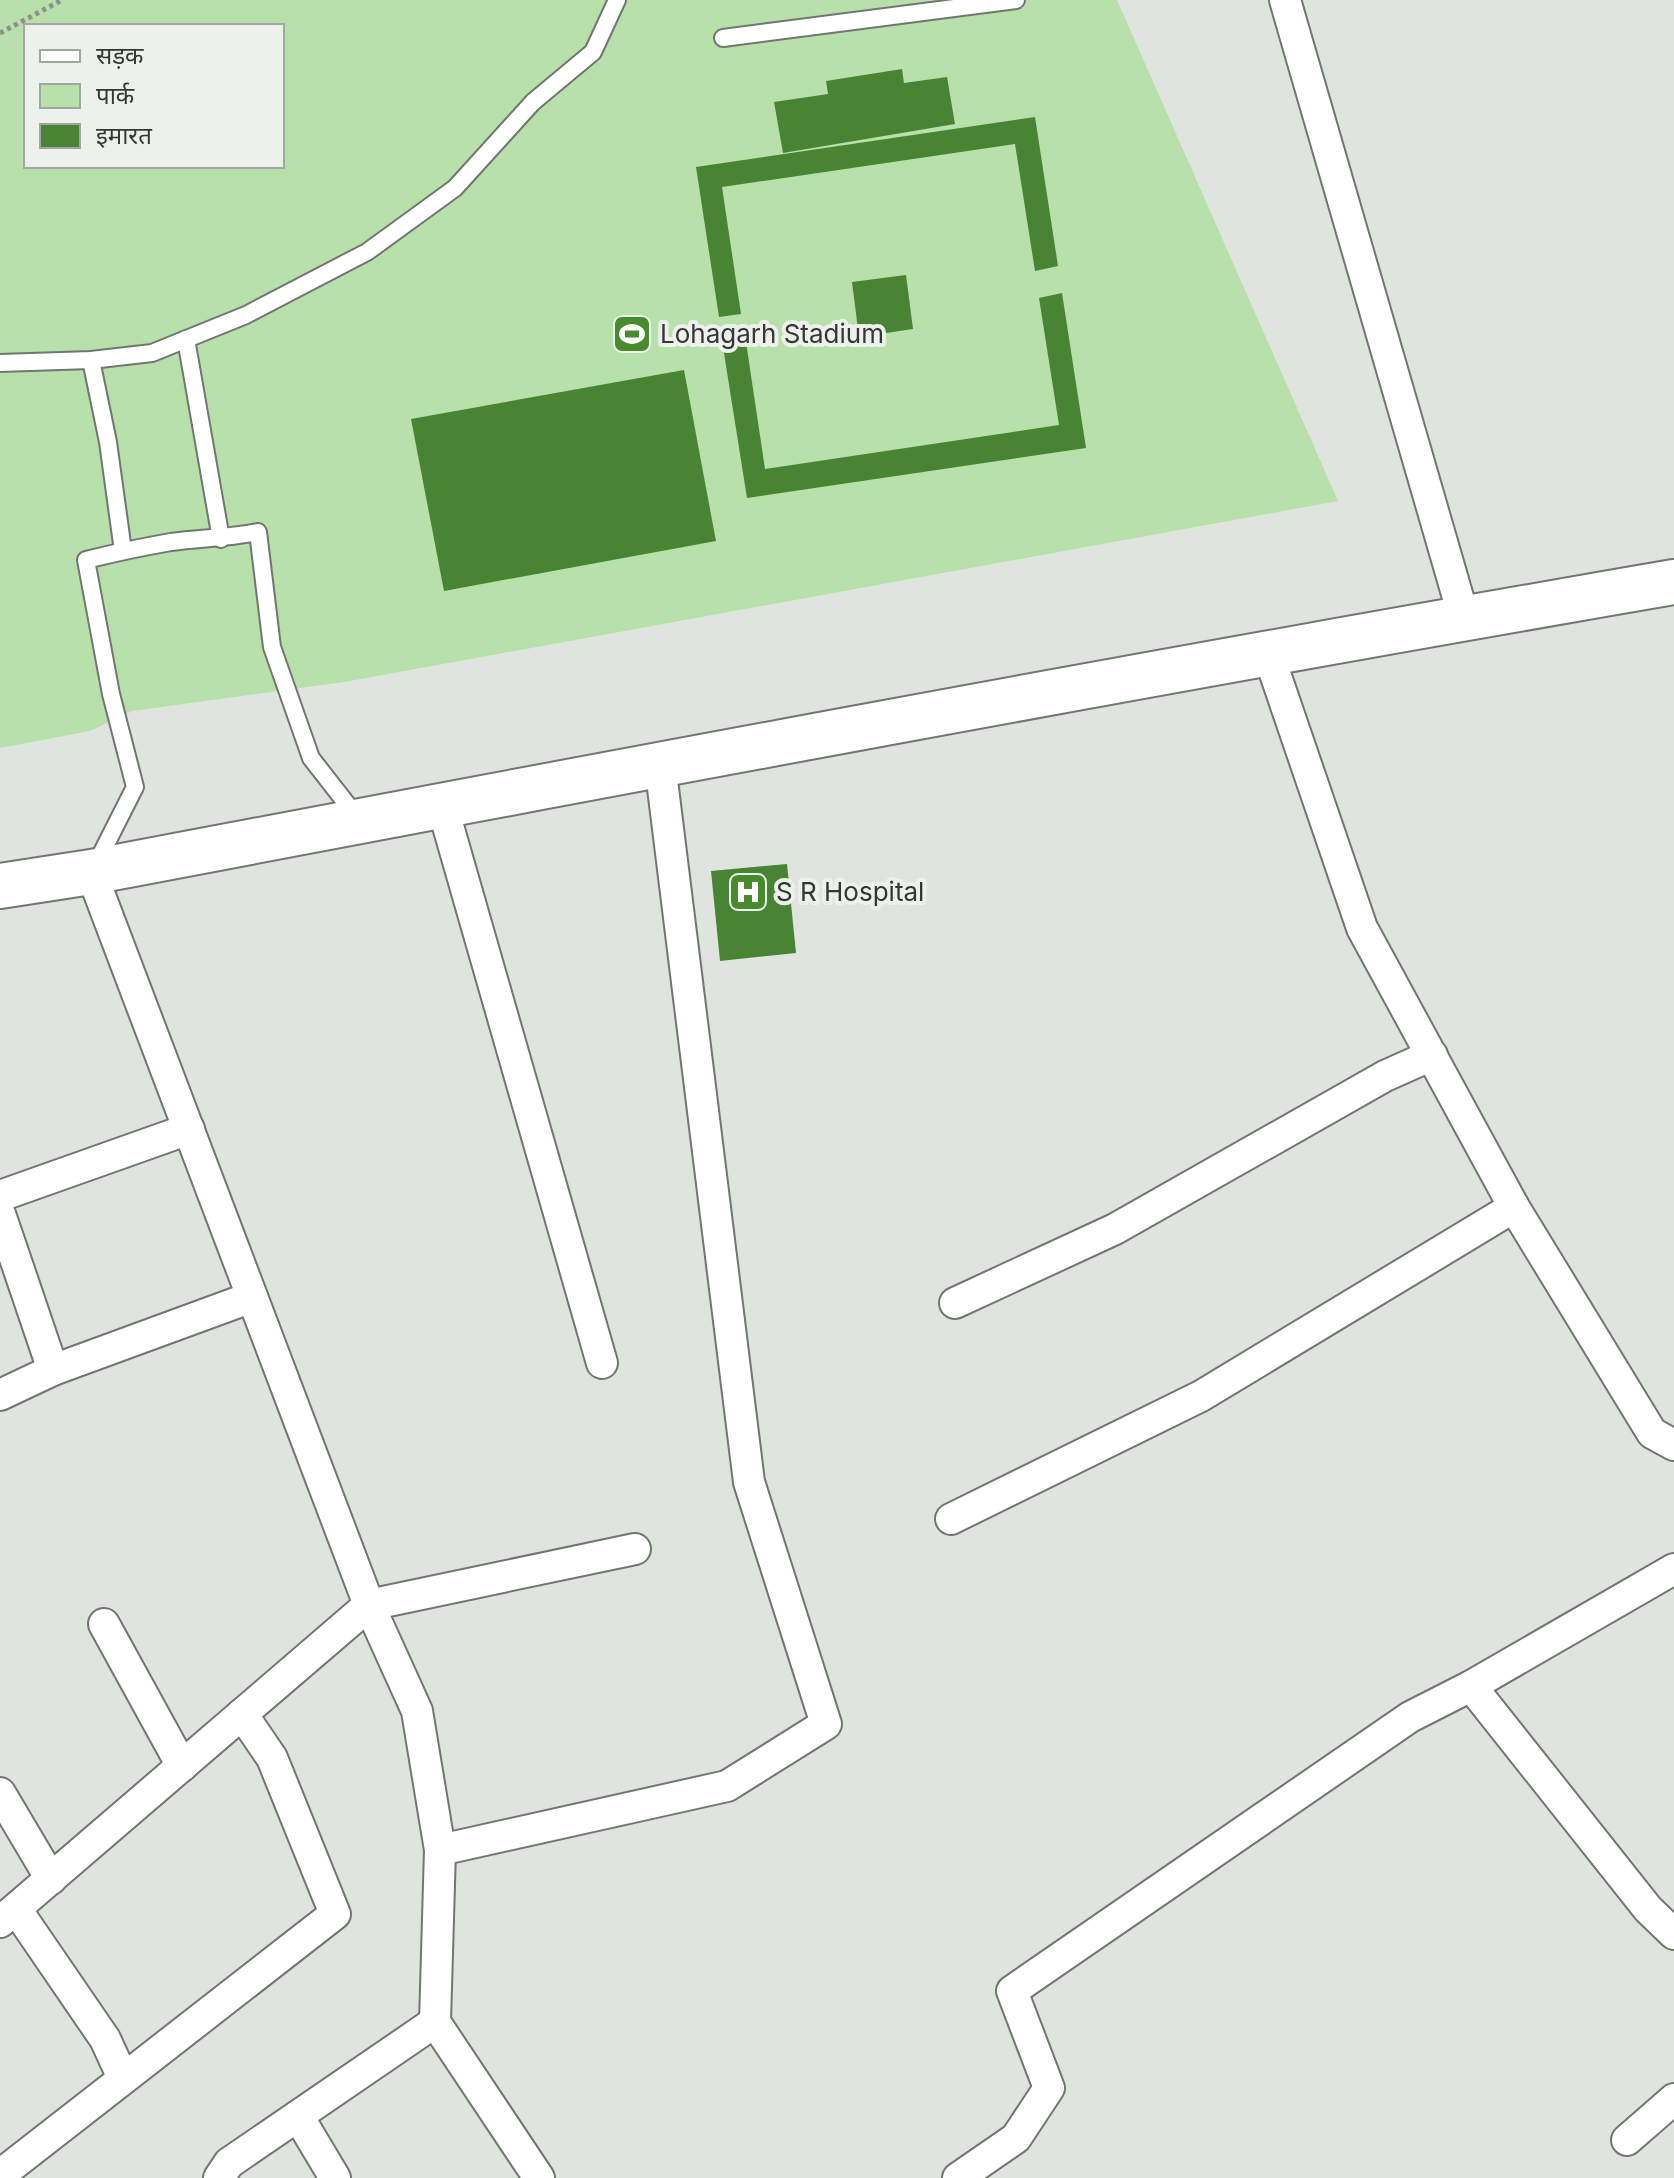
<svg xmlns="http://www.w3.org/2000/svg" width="1674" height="2178" font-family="Inter,'Noto Sans Devanagari',sans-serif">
	<rect width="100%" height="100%" fill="#dfe4de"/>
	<!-- green -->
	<path fill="#b7e0aa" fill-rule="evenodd" d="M0,0H1117L1338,501L344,682L132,711L90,731L0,748ZM26,26H282V166H26Z"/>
	<!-- building -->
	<g fill="#498434">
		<polygon points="902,69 904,83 947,77 955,124 783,153 774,102 828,94 826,81"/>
		<polygon points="1035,117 1058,266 1035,271 1015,144 722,187 741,314 719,317 696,167"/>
		<polygon points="906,275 913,329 859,337 852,282"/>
		<polygon points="1062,293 1086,448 747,498 723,347 746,342 765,469 1059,425 1039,298"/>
		<polygon points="684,370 716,541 444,591 411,419"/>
		<polygon points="787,864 796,953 720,961 711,871"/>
	</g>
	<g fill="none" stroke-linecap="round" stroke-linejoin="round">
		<!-- service casing -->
		<g stroke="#717670" stroke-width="20">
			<g id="service">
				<polyline points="723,38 1016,0"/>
				<polyline points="186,339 221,539"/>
				<polyline points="91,360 108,442 123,551"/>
				<polyline points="0,363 91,360 152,353 246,315 367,252 455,188 533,102 593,52 617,0"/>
				<path d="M96,864L135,787L111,694L86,560C114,553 142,547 171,542C201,538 228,538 258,532L272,647L311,758L357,817"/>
			</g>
		</g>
		<!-- minor casing -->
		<g stroke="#717670" stroke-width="34">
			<g id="minor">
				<polyline points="1285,0 1464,618"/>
				<polyline points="1268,653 1362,928 1514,1207 1652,1433 1674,1445"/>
				<polyline points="442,805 602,1363"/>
				<polyline points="91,872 369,1605 417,1711 440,1850 435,2022 539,2178"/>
				<polyline points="0,1196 189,1129"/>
				<polyline points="0,1214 53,1370"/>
				<polyline points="955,1303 1115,1229 1385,1076 1432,1055"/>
				<polyline points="0,1395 53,1370 252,1297"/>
				<polyline points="951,1519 1201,1396 1514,1207"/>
				<polyline points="104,1624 182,1766"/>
				<polyline points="1471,1686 1648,1909 1674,1934"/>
				<polyline points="0,1793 51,1879"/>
				<polyline points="440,1850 727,1786 826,1724 749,1482 660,764"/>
				<polyline points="16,1909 105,2039 123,2078"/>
				<polyline points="0,1922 369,1605 635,1549"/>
				<polyline points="298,2116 335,2178"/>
				<polyline points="1627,2140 1674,2099"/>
				<polyline points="0,2175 335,1914 272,1758 242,1714"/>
				<polyline points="219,2178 229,2163 435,2022"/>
				<polyline points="958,2178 1016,2138 1049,2088 1012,1991 1410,1717 1471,1686 1674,1569"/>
			</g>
		</g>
		<!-- primary casing -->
		<g stroke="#717670" stroke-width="48">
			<path id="primary" d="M0,886L91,872C618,772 1145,673 1674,582"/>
		</g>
		<!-- path -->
		<polyline stroke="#8e928d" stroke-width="5" stroke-dasharray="4 4" stroke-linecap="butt" points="0,33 62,0"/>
		<!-- service -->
		<use href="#service" stroke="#fff" stroke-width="16"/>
		<!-- minor -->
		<use href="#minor" stroke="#fff" stroke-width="30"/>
		<!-- primary -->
		<use href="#primary" stroke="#fff" stroke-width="44"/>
	</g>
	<!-- icons -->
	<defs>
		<g id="stadium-square" transform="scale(2)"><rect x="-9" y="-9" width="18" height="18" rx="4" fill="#488b2f" stroke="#ecf1eb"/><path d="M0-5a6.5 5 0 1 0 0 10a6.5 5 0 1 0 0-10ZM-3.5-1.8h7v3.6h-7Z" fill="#fff"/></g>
		<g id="hospital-square" transform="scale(2)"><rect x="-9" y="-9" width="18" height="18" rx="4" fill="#488b2f" stroke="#ecf1eb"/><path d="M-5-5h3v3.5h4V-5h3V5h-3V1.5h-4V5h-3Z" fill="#fff"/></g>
	</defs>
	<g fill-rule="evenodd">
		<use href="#stadium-square" x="632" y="334"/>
		<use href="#hospital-square" x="748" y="892"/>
	</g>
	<g text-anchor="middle" stroke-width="8" stroke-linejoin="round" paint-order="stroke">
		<!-- poi labels -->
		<g font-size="26" fill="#353734" stroke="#ecf1eb" text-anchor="start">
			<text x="660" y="343">Lohagarh Stadium</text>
			<text x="776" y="901">S R Hospital</text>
		</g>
	</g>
	<!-- legend -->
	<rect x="24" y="24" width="260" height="144" fill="#ecf1eb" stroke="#a3a7a2" stroke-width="2"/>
	<rect x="40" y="50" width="40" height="12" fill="#ffffff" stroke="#a3a7a2" stroke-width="2"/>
	<text x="96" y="64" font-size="24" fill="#353734">सड़क</text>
	<rect x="40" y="84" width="40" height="24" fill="#b7e0aa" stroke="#a3a7a2" stroke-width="2"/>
	<text x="96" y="104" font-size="24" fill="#353734">पार्क</text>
	<rect x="40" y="124" width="40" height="24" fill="#498434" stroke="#a3a7a2" stroke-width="2"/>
	<text x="96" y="144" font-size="24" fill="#353734">इमारत</text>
</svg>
